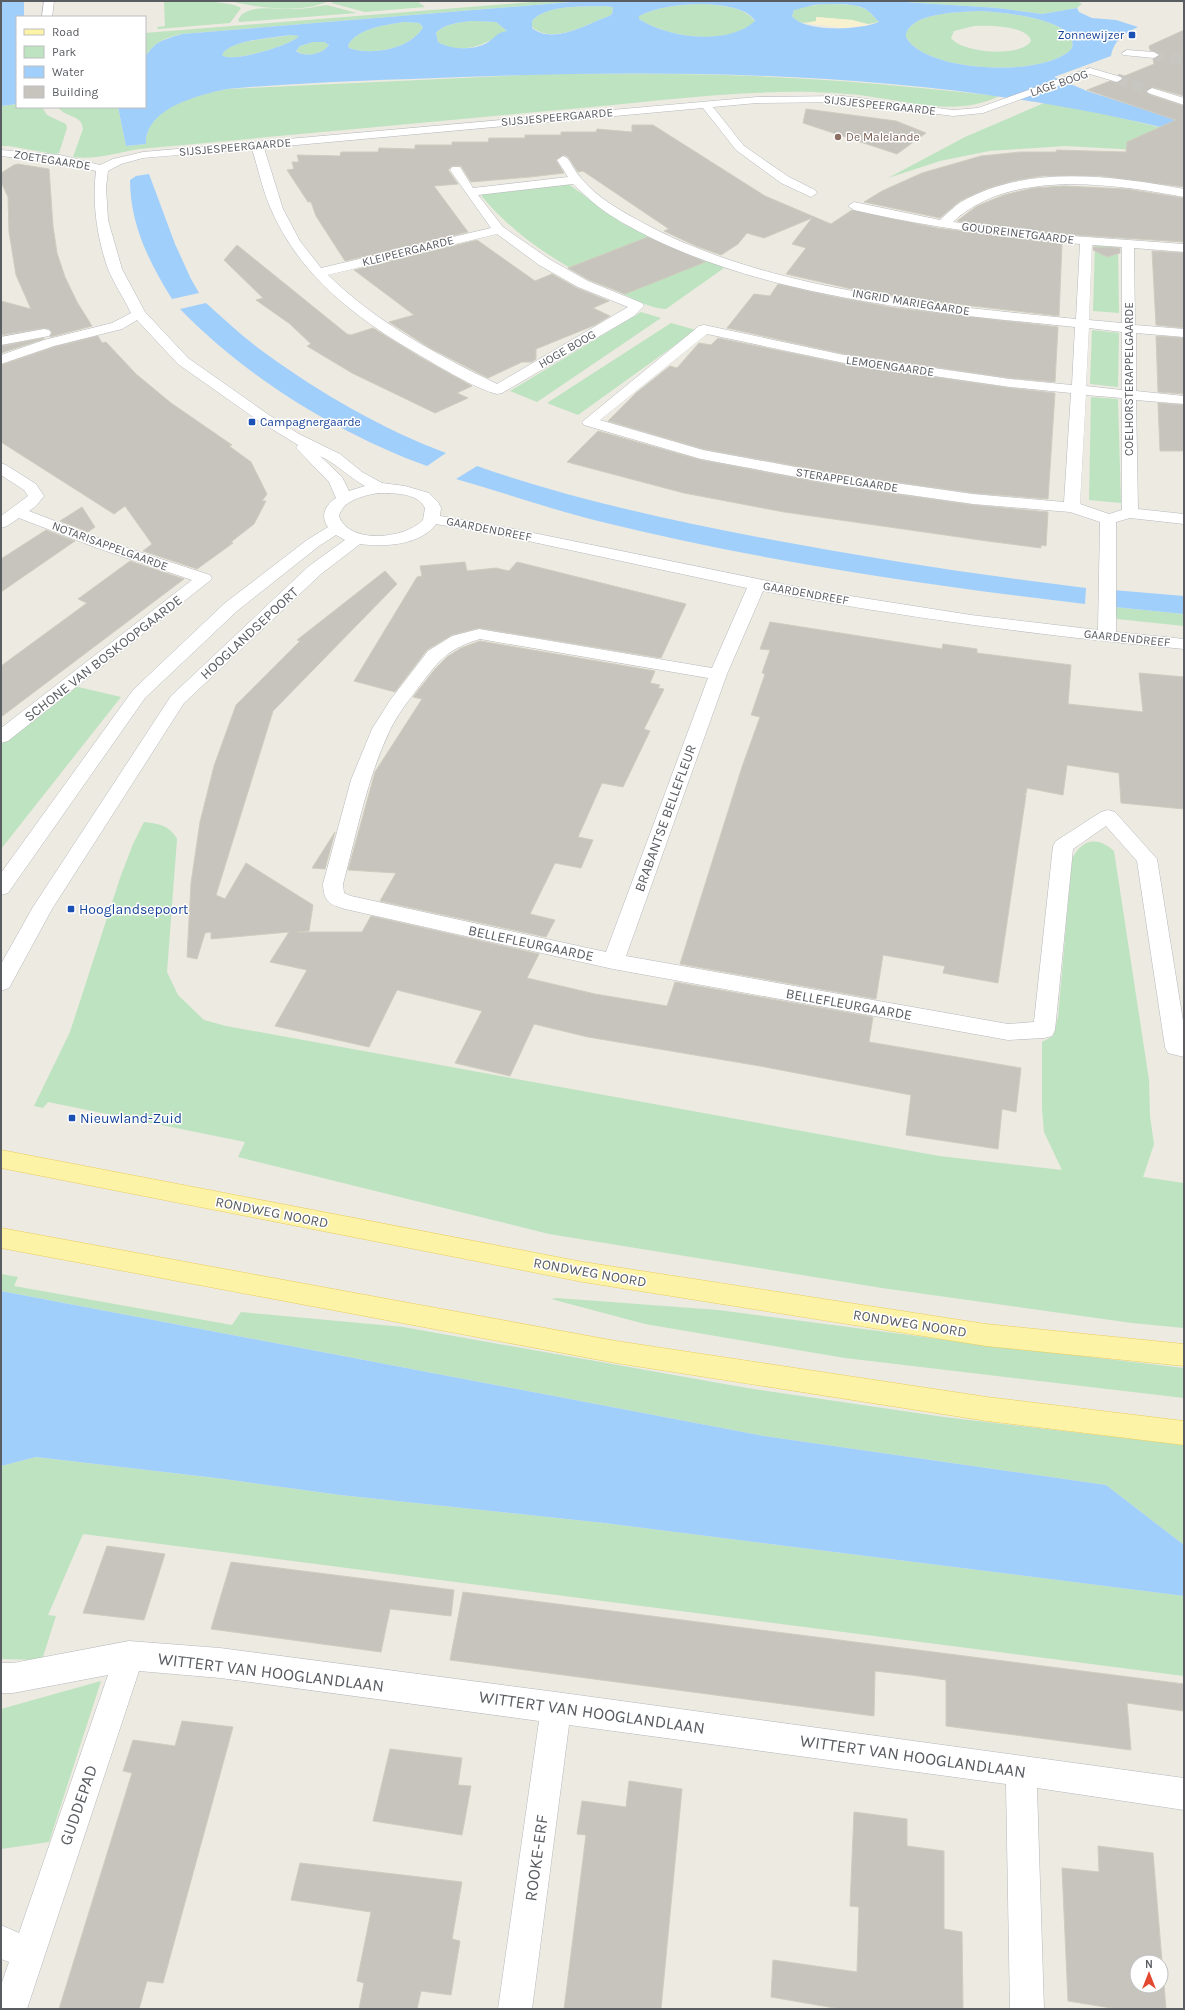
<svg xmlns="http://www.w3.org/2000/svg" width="1185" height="2010" font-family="Karla,sans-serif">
	<rect width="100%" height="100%" fill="#eceae1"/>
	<!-- green -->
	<g fill="#bee3c0" fill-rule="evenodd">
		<path d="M164,1C181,1 230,0 241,8L230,23L158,29L157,27L165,26Z"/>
		<path d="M230,1H329C300,14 259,8 230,1Z"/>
		<polygon points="335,1 417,1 425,7 365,12 331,3"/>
		<path d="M544,1H583L182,34C172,36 159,40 152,48C149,51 149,53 145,55V33Z"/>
		<polygon points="889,1 1077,1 1082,4 1077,8 1042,14 998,8"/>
		<path d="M697,4C713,4 747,6 755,22C727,46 668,38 639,19V16C657,7 677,5 697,4Z"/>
		<path d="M822,4C833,4 859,3 868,11C872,14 876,19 879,22L868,24L852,20L816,17V21C807,24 798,24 792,16L794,10L798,8Z"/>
		<path d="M327,5L357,13L240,22L238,21C243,2 281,10 296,9C307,9 317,6 327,5Z"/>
		<path d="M604,6L613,7L612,14L609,16C587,24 553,45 532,27V21C547,4 582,7 604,6Z"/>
		<path d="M980,11C998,12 1080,18 1072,48C1048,78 924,73 906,37C907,12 962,12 980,11ZM974,26C987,25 1027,25 1031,41C1021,58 962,53 951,38L954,31Z"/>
		<path d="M472,21L496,22L507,31C487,43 463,57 438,42L436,33C443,24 461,22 472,21Z"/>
		<path d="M404,22L419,23L423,27C411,49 372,56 349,48L348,45C358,28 386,25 404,22Z"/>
		<path d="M290,35L299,36C292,45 230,64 222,55C229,39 274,39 290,35Z"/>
		<path d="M313,42H324L329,45C323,54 305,59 296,50L300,46Z"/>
		<path d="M546,74C614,74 683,73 752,76C834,79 917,87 999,96C962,115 919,104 879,98C858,94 836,93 814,92C729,90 643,103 559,110C419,123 279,136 139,149C116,153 96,160 73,157L83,129C82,114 65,118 58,107H118L126,146L146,144C145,107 198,95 227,89Z"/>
		<polygon points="1044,103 1100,113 1184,133 1139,150 1065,146 989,151 940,161 888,178 965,137"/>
		<polygon points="17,104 17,107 42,107 47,115 66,124 67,128 59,153 54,154 9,146 1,146 1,106"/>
		<path d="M567,183L622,223L666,245L724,268L666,309C652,309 636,300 623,294C569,270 518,241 480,194Z"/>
		<polygon points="1095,245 1118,247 1119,313 1093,311"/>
		<polygon points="641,312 661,318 537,402 510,391"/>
		<polygon points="671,323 696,330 578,415 547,403"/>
		<polygon points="1092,330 1119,333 1118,387 1090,384"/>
		<polygon points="1091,397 1118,399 1121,503 1089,500"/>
		<polygon points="1114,607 1184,614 1184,626 1117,619"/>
		<polygon points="74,686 121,697 1,849 1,743"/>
		<path d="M144,822C159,824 169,825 177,839L167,972L178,995L204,1020L226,1026L939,1156L1062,1170L1044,1132L1042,1109V1042L1053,1036L1058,1017L1072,859C1082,839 1097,836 1114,851L1149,1080L1150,1116L1154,1144L1143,1177L1184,1183V1328L1132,1323L882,1288L549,1234L238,1157L245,1142L48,1102L43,1108L34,1106L70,1032L120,878L133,844Z"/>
		<polygon points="1,1274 18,1277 14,1286 232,1325 241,1312 403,1327 747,1388 944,1417 1184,1445 1184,1545 1106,1485 764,1436 1,1291"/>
		<polygon points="557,1298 718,1310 955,1341 1184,1368 1184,1398 845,1358 645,1324 551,1299"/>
		<polygon points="36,1457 224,1479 340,1495 604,1523 1184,1596 1184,1676 83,1534 48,1615 56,1616 42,1660 1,1659 1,1466"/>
		<polygon points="101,1681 49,1842 1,1849 1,1709"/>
	</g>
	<!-- sand -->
	<polygon fill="#f8f1cf" points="816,17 852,20 870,25 842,28 805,23 816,21"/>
	<!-- water -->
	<g fill="#a1cffc" fill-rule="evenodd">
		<polygon points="1,1 24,1 24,17 17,17 17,104 1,106"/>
		<path d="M583,1H889L998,8L1042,14L1077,8L1079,12L1092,18L1116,20L1138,27C1124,34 1114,40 1111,56L1054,77L1087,91L1184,122V133C950,73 704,68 463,77C385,80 305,82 227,89C199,95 145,108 146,144L126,146L118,107H145V55C149,53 149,51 152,48C159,40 172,37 182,34ZM697,4C713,4 747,6 755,21C728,46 668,38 639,19V16C657,7 677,5 697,4ZM814,5C827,4 858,2 868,11C871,13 877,20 879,22C861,30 805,33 792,16L794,10ZM604,6L613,7L612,14L609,16C587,24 553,45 532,28V21C547,4 582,7 604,6ZM980,11C998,12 1080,18 1072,48C1048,78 924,73 906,37C907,12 962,12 980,11ZM472,21L496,22L507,31C504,32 501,32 498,34C494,37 491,41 485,44C473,50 451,50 438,42L436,33C443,24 461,22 472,21ZM404,22L419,23L423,27C411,49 372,56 349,48L348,45C358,28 386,25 404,22ZM290,35L299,36C292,45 230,64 222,55C229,40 274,38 290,35ZM313,42H324L329,45C323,54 305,58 296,51L300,46Z"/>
		<path d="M149,174L175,244L191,279L199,293L172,299C149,262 130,224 130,180L136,176Z"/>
		<path d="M206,303C225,320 244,338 265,353C320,393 382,429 446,453L427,466C337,433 247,378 180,309Z"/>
		<path d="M477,466C571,499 669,520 768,539C873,559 979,575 1086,588L1085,604C923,585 760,561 602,522C553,510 505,493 456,479Z"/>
		<polygon points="1113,590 1184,596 1184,614 1114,607"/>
		<polygon points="1,1291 764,1436 1106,1485 1184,1545 1184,1596 604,1523 340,1495 224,1479 36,1457 1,1466"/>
	</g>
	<!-- building -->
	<g fill="#c7c4be" stroke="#d0ccbf" fill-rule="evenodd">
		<polygon points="1184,30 1184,96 1152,87 1146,91 1148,94 1184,106 1184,187 1100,176 1042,176 1013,181 986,189 960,201 940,218 864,202 882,191 922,173 981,156 1020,152 1057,152 1056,150 1126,152 1127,142 1176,120 1087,90 1110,81 1118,83 1123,79 1122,77 1154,64 1153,59 1160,54 1150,50 1149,46"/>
		<polygon points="806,109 896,121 926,133 897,154 803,123"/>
		<polygon points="632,125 653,125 765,196 831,224 852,210 937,228 1062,244 1059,316 912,299 856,290 786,274 806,248 792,244 812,218 764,238 747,233 738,244 721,255 696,246 664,231 669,229 583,171 578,172 568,157 564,155 556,160 564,173 530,177 471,182 461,166 452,166 448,170 458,184 434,186 468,232 345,261 316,216 311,202 308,202 287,170 294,169 292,162 299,162 297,155 340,156 341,152 378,152 379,148 415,149 415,145 452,145 452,142 488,142 489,138 525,138 525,135 561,135 561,132 596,132 597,129 632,132"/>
		<polygon points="18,164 49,169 53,226 57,253 65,277 77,302 92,326 50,337 52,332 49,329 44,328 1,335 1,301 31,309 16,275 9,232 8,197 1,182 1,173 14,165"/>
		<polygon points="1064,186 1126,189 1184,198 1184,242 1059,234 957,221 977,206 1004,195 1033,188"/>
		<polygon points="648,237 705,262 625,294 589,280 568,268"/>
		<polygon points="477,240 535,281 552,274 577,288 609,301 593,308 610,316 595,325 536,349 536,359 532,362 522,362 488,378 430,348 389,322 414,315 354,270"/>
		<polygon points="237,245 347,334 351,335 373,328 420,357 472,386 457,393 468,398 435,413 352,373 307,346 311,344 290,324 256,300 263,298 224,260"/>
		<polygon points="1093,247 1120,248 1120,253 1107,257 1093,250"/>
		<polygon points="1152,251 1184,253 1184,328 1156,325"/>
		<polygon points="778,284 835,297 896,308 1058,327 1055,382 1010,378 844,354 727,328 754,294 770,296"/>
		<polygon points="98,336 102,343 106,342 136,374 171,403 232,445 229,446 251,462 267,494 262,501 266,501 254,524 231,542 233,543 197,569 143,551 152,544 125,506 114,514 1,442 1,365 54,347"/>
		<polygon points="1156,336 1184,338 1184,394 1158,392"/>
		<polygon points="44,338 44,339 1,353 1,346"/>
		<polygon points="718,338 844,364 1010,388 1055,393 1048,499 973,493 839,474 703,449 608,421 636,393 670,366 677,368 699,343 711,345"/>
		<polygon points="1158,403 1184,405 1184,451 1160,451"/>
		<polygon points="598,431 701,460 839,486 973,505 1048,512 1046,546 1041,545 1041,548 987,541 784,512 684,493 567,462"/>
		<polygon points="82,507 95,527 88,532 60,521"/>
		<polygon points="46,530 75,541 1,592 1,559"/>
		<polygon points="130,561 184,579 1,717 1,666 87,603 78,599"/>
		<polygon points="465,562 467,571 496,568 509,571 517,562 686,604 661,658 479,628 452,635 427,650 395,692 354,681 417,577 422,576 420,566"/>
		<polygon points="385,571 397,584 273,711 216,895 225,899 246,863 313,905 309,931 297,932 362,932 371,916 539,954 527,978 595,994 667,1006 675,982 873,1017 869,1042 1021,1068 1016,1112 1002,1109 998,1149 906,1135 911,1095 760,1066 588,1037 534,1024 510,1076 455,1063 482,1011 397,990 369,1047 275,1026 307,970 270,962 289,932 211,939 211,932 205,933 197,959 187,957 191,883 200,822 214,766 236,705 300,641 297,640"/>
		<polygon points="770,622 942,649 943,644 977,649 977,653 1071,665 1068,704 1143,712 1139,673 1184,677 1184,809 1121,803 1119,773 1067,765 1063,795 1027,788 1026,794 1024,794 1026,795 998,983 943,973 945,966 883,955 876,999 680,964 742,767 760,717 751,715 765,674 762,673 770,650 760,649"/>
		<polygon points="480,641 655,671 650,683 660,685 658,688 664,689 644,729 650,731 623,787 602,783 578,837 593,840 581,868 555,863 530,914 555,920 546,937 380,901 396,873 348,870 375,772 422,699 413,697 435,669 447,657 461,648"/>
		<polygon points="335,832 325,869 312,868"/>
		<polygon points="107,1546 165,1554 144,1620 83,1613"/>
		<polygon points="231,1562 454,1590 451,1616 390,1609 381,1652 211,1629"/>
		<polygon points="463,1592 1184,1684 1184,1711 1127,1703 1131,1750 946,1726 946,1680 911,1675 875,1671 874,1716 450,1660"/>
		<polygon points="182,1721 233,1727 163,1983 147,1981 139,2009 59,2009 132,1773 123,1771 133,1740 175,1746"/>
		<polygon points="390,1749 462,1758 458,1785 471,1786 462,1835 373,1821"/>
		<polygon points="629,1781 682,1789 661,2009 564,2009 586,1835 577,1834 582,1801 626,1807"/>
		<polygon points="854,1812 907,1819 907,1846 944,1851 944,1929 962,1932 963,2009 840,2009 771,1997 773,1960 857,1972 859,1907 850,1906"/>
		<path d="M1098,1846L1153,1853L1166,2009H1117L1068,2001L1062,1868L1099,1872ZM1137,1962H1161V1986H1137Z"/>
		<polygon points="300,1863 462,1882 452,1939 460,1941 451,1995 421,1991 417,2009 359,2009 364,1983 357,1981 371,1912 291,1900"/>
	</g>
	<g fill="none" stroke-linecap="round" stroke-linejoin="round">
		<!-- minor-tunnel -->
		<g stroke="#c7c6c1" stroke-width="11" stroke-dasharray="11 5.5" stroke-linecap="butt">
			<polyline points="1154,55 1184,59"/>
			<polyline points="1117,79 1152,91"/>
		</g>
		<!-- minor casing -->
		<g stroke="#b6b8bd" stroke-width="1">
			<g id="minor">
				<polygon points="44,1 54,1 52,17 42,17"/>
				<polygon points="1127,50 1154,52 1159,55 1154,58 1123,55 1122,53"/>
				<path d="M1090,68L1121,77L1122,79L1117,82L1090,74L983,113L953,116L843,102L757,103L713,107L744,146L789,177L815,190L817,193L811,197L781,183L736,150L703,108L264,148L283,209L300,241L321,268L491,228L450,170L452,167H460L473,188L568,177L557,160L563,156L567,158C572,164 575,172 581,178C598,199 623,212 647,225C771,291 937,305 1076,319L1080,244C1003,237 928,227 854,210L848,206L854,202L940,220C947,214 953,207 961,202C1027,164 1113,176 1184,189V197C1114,184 1010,168 953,222L1059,235L1184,244V252L1134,248L1135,325L1184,329V337L1136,333V391L1184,396V404L1136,400L1138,509L1184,514V524L1130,518L1116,522V632L1184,639V649C1043,636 902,617 763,591L727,674L626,956L1008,1024L1034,1022L1053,846L1056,841L1101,812L1108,810L1115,812L1157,859L1184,1027V1057L1168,1053L1165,1047L1137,861L1106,826L1073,849L1055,1030L1052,1036L1044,1038L1008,1040L613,969L345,909C328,904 324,901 323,884L351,780L372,729L391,699L428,651L452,636L479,629L712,668L747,588L514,538L436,524C420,546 383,547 360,544L321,574L184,703L52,909L9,988L1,991V964L33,907L171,696L309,566L345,540L336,535L319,546L237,611L145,698L8,893L1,895V873L133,690L225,603L307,540L328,527C320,516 325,505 336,498L329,482L299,451L296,448L298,445L259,421L178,364L137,320L122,329L54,346L1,364V355L44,340L112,323L131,313C124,298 114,284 108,269C97,238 92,203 96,171L60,163L1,156V150L60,155L100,165L113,159L143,152L757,97L843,96L953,110L978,108ZM252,149C258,168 262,188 270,207C299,276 358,320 421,356C440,367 476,389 497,394L502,393L634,316L644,306L642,303L588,281L549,259L503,227L478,195L573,184C585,195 597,207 610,215C739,296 926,312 1075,327L1072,385L1010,379L844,355L704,325L699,326L582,422L584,425L701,459L839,485L973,504L1070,512L1100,522L1098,630L971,615L812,590L514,529L440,516L441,508L438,502L429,493L405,486L382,483L362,472L340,454L299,434L269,415L188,358L145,312L122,269L108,220L106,187L108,171L121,164L143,158ZM497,234L539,265L578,287L628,307L497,384C436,354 377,323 328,275ZM1092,245L1122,247V323L1089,320ZM1089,328L1122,332V390L1086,386ZM707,334L844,363L1010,387L1071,393L1064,502L973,494L839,475L703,450L600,420ZM1086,395L1122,398V510L1109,514L1080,504ZM320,456C337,464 349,477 365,486L349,491L342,477ZM379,493C394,493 418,493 425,508L423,520C405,539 349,545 339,516C343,500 365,495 379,493ZM480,639L708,678L606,952L351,896L344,893L343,884C357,832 367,778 390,730C398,713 410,699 421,684C439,660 449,648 480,639Z"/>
				<polygon points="1152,88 1184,98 1184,105 1148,93 1147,91"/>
				<polygon points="44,329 49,330 51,333 49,336 1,345 1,337"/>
				<polygon points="1,463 6,465 36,484 44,496 36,506 29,511 109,542 210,575 212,579 8,741 1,743 1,728 192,580 97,548 19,518 7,526 1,528 1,516 28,496 24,490 1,475"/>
				<polygon points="129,1641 220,1648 556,1692 1184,1778 1184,1810 1037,1788 1044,2009 1010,2009 1006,1784 569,1725 532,2009 498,2009 539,1721 220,1678 139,1671 27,2009 1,2009 1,1985 9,1962 1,1959 1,1925 19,1933 108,1675 13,1693 1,1693 1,1663 13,1663"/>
			</g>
		</g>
		<!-- major casing -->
		<g stroke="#eccc5a" stroke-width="1">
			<g id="major">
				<polygon points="1,1150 583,1262 986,1324 1184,1344 1184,1366 986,1346 583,1282 1,1168"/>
				<polygon points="1,1228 616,1341 987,1397 1184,1421 1184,1445 987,1421 616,1363 1,1248"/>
			</g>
		</g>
		<!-- minor -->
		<use href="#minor" fill="#fff" fill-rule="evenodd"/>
		<!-- major -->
		<use href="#major" fill="#fcf3a6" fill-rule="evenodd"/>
	</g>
	<!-- markers -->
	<g fill="#1a4fb4" stroke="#fff" stroke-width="1.5">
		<rect x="1128" y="31" width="8" height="8" rx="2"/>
		<rect x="248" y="418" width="8" height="8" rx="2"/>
		<rect x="67" y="905" width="8" height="8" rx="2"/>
		<rect x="68" y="1114" width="8" height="8" rx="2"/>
	</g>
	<circle fill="#8d6e63" stroke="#fff" stroke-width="1.5" cx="838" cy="137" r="4"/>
	<g text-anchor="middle" stroke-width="3" stroke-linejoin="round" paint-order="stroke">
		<!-- far-transit labels -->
		<g font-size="12" fill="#164399" stroke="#fff" text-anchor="end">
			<text x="1124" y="39">Zonnewijzer</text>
			<text x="260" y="426" text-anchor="start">Campagnergaarde</text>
		</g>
		<!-- far-street labels -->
		<g font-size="12" fill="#595c61" stroke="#fff">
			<text transform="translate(1059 83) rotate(-19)" y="4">LAGE BOOG</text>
			<text transform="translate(880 105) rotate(6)" y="4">SIJSJESPEERGAARDE</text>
			<text transform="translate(557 117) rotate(-5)" y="4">SIJSJESPEERGAARDE</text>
			<text transform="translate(235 147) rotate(-5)" y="4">SIJSJESPEERGAARDE</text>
			<text transform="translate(52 160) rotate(9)" y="4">ZOETEGAARDE</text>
			<text transform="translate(1018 233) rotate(7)" y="4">GOUDREINETGAARDE</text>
			<text transform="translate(408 251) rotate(-14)" y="4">KLEIPEERGAARDE</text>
			<text transform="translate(911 302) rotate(9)" y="4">INGRID MARIEGAARDE</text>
			<text transform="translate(567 349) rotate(-30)" y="4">HOGE BOOG</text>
			<text transform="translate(890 366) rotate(8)" y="4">LEMOENGAARDE</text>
			<text transform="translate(1129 379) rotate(-90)" y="4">COELHORSTERAPPELGAARDE</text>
			<text transform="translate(847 480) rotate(9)" y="4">STERAPPELGAARDE</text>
			<text transform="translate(489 529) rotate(11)" y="4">GAARDENDREEF</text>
			<text transform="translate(110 546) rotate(20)" y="4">NOTARISAPPELGAARDE</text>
			<text transform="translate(806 593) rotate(10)" y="4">GAARDENDREEF</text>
			<text transform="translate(1127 638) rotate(6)" y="4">GAARDENDREEF</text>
		</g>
		<!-- far-education labels -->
		<g font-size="12" fill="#785e54" stroke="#fff" text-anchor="start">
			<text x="846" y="141">De Malelande</text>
		</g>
		<!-- street labels -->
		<g font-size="14" fill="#595c61" stroke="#fff">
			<text transform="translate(249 633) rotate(-43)" y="5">HOOGLANDSEPOORT</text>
			<text transform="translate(103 658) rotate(-38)" y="5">SCHONE VAN BOSKOOPGAARDE</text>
			<text transform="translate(665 818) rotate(-70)" y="5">BRABANTSE BELLEFLEUR</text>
			<text transform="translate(531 943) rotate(12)" y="5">BELLEFLEURGAARDE</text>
			<text transform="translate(849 1004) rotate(10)" y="5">BELLEFLEURGAARDE</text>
			<text transform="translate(272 1212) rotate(11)" y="5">RONDWEG NOORD</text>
			<text transform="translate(590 1272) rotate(10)" y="5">RONDWEG NOORD</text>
			<text transform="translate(910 1323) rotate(9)" y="5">RONDWEG NOORD</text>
		</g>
		<!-- transit labels -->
		<g font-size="14" fill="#164399" stroke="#fff" text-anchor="start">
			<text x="79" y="914">Hooglandsepoort</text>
			<text x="80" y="1123">Nieuwland-Zuid</text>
		</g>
		<!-- near-street labels -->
		<g font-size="17" fill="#595c61" stroke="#fff">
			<text transform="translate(271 1672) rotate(7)" y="6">WITTERT VAN HOOGLANDLAAN</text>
			<text transform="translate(592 1712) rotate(8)" y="6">WITTERT VAN HOOGLANDLAAN</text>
			<text transform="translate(913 1756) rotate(8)" y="6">WITTERT VAN HOOGLANDLAAN</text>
			<text transform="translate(78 1805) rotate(-71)" y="6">GUDDEPAD</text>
			<text transform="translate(536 1858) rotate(-82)" y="6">ROOKE-ERF</text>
		</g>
	</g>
	<!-- border -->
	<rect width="1185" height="2010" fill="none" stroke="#595c61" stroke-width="4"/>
	<!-- legend -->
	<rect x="16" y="16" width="130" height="92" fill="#ffffff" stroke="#bdbec0"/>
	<rect x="24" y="29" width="20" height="6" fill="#fcf3a6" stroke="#bdbec0"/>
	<text x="52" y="36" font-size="12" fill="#595c61">Road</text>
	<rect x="24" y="46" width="20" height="12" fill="#bee3c0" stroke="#bdbec0"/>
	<text x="52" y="56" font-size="12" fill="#595c61">Park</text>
	<rect x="24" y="66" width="20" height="12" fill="#a1cffc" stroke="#bdbec0"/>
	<text x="52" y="76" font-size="12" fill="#595c61">Water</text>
	<rect x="24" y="86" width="20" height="12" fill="#c7c4be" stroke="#bdbec0"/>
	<text x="52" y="96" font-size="12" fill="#595c61">Building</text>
	<!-- north arrow -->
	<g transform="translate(1149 1974)"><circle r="19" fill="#ffffff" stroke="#bdbec0"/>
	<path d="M0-3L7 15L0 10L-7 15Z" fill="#e34930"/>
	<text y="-6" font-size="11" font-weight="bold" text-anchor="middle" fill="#595c61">N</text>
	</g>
</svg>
